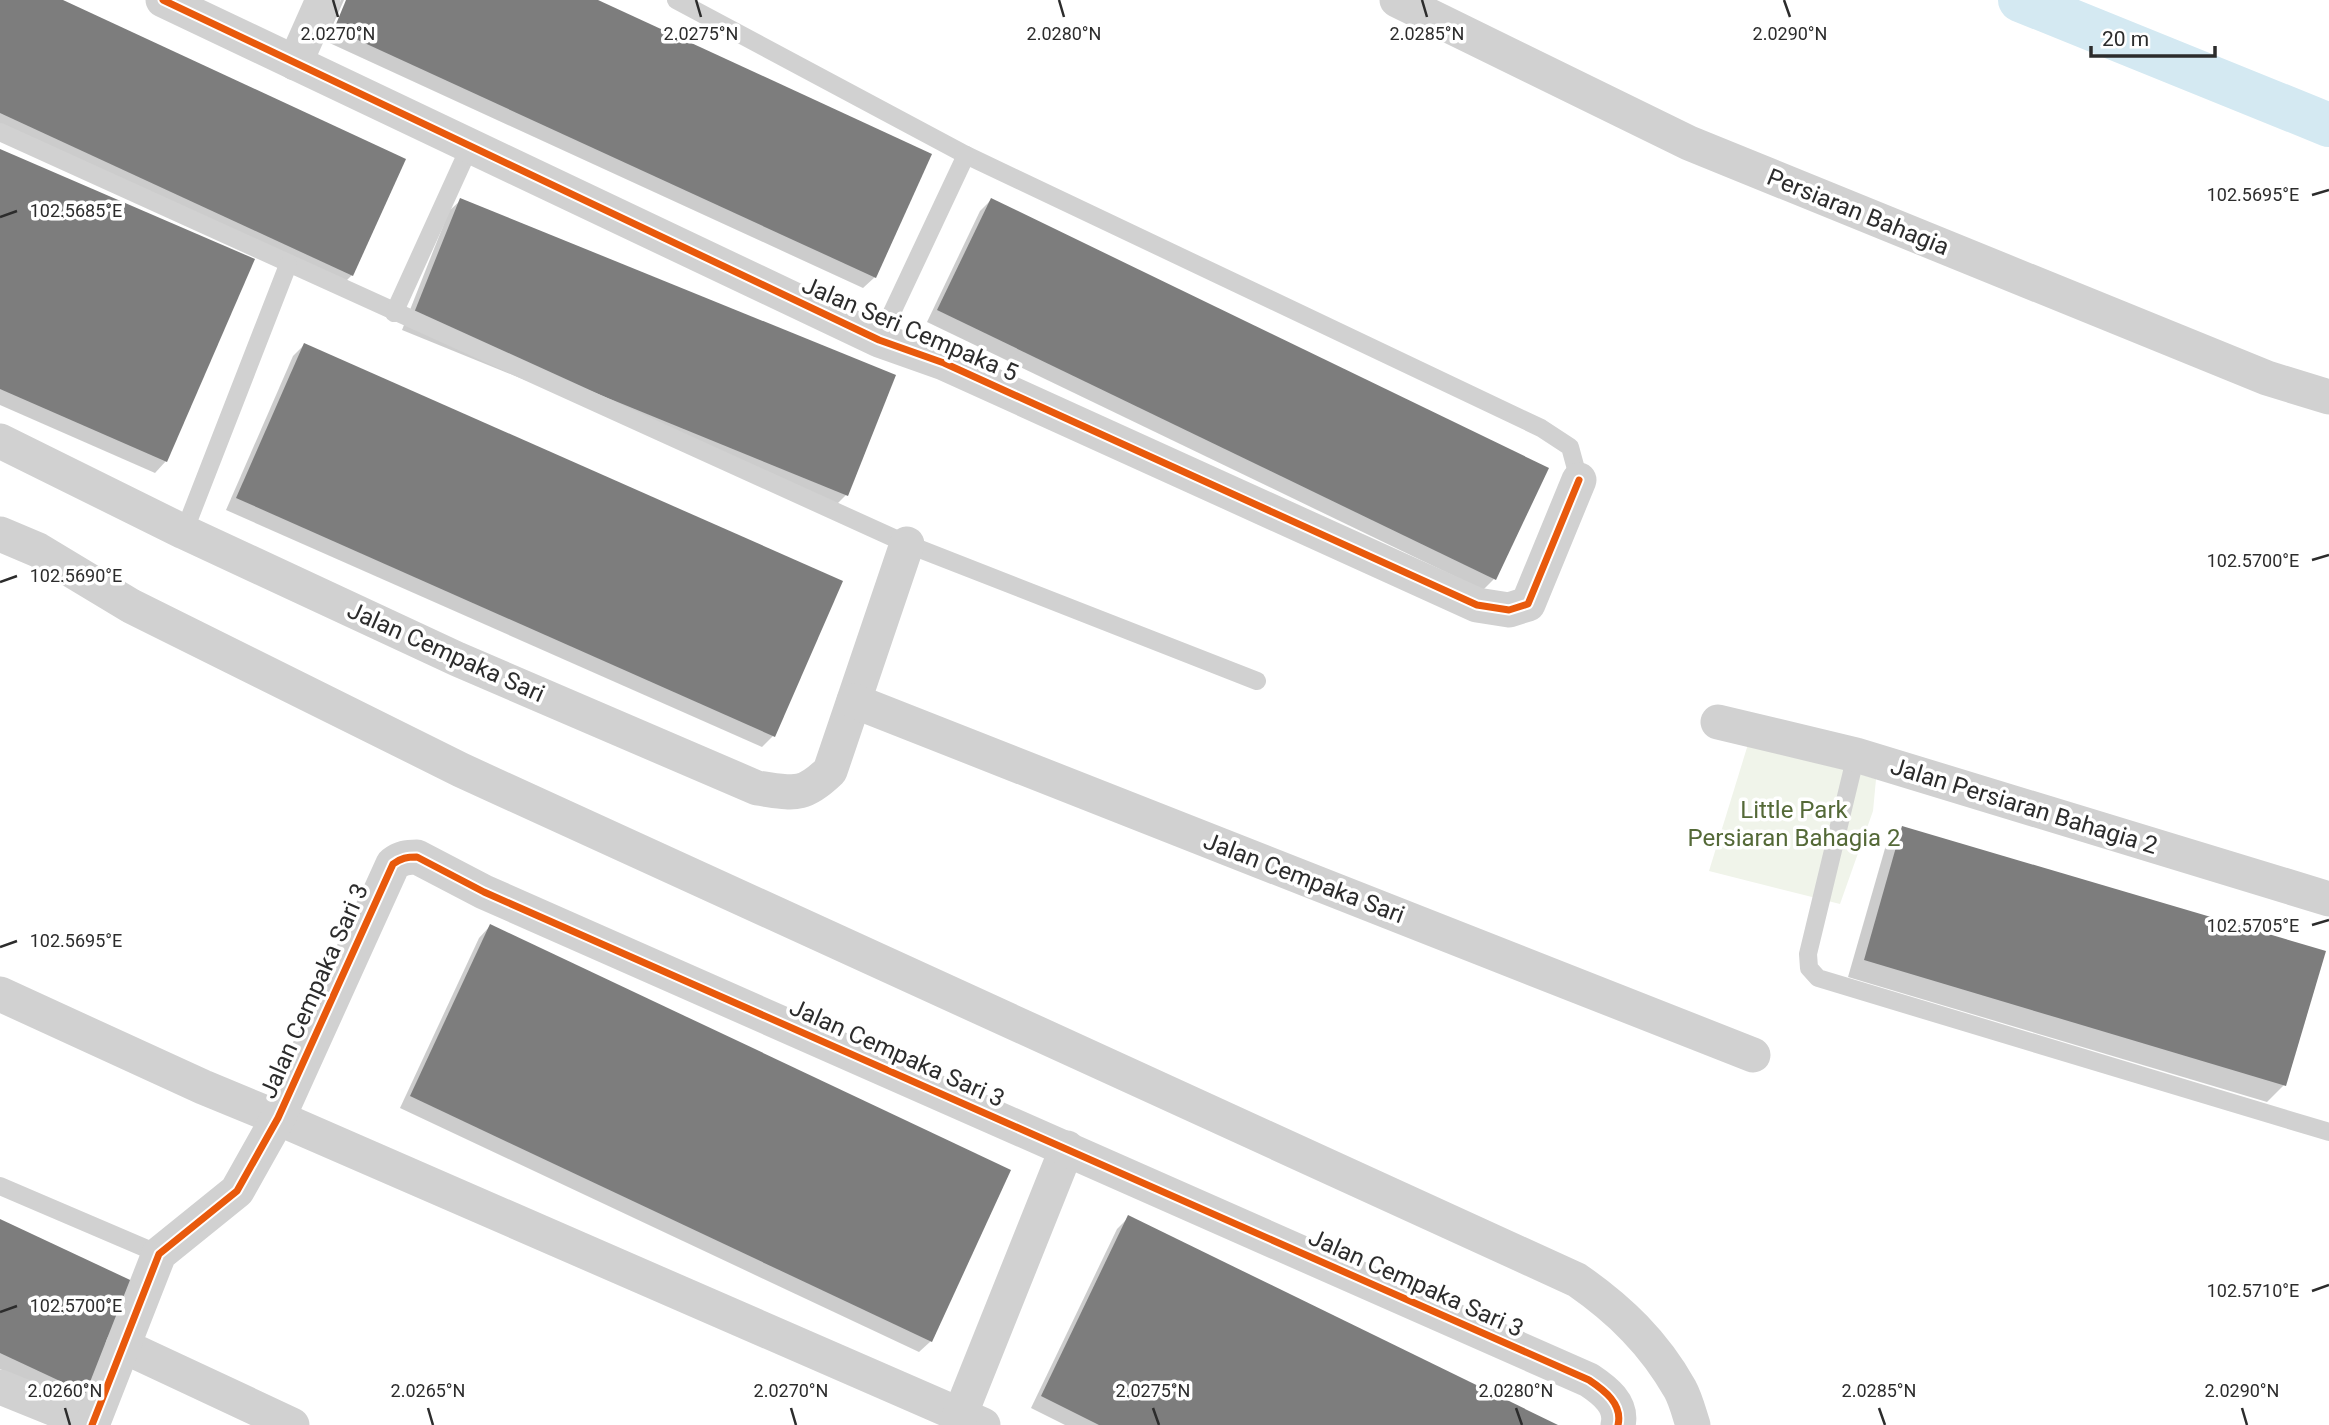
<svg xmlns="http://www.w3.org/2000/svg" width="2329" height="1425" font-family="Roboto,sans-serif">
	<rect width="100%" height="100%" fill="#fff"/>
	<!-- green -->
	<polygon fill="#f0f4ea" points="1749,741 1876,779 1873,811 1840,904 1709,871"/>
	<!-- shadow -->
	<g fill="#0003">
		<polygon points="0,0 59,0 352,275 340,287 0,129"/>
		<polygon points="341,0 344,0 328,36 332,37 348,0 594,0 875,277 863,288 323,40"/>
		<polygon points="0,151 166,461 155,473 0,405"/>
		<polygon points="461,200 846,495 835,506 402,330 449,211"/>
		<polygon points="991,200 1494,579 1483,590 927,322 980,211"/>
		<polygon points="304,345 773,736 762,747 226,510 293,356"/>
		<polygon points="1903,828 2284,1085 2267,1102 1848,977 1886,845"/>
		<polygon points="490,926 931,1341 919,1352 400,1108 479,938"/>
		<polygon points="1128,1218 1554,1425 1065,1425 1031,1408 1117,1229"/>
		<polygon points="0,1221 91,1395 79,1406 0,1369"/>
	</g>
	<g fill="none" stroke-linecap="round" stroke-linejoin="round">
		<!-- canal -->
		<polyline stroke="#d4e9f2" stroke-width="44" points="2020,0 2329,125"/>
	</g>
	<!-- building -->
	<g fill="#7d7d7d">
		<polygon points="0,0 63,0 406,159 353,276 0,113"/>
		<polygon points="346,0 598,0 932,154 876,278 334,29"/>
		<polygon points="0,149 255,259 167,462 0,389"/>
		<polygon points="460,198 896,375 848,496 412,318"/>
		<polygon points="991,198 1549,468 1496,580 937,310"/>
		<polygon points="304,343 843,581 775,737 236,498"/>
		<polygon points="1902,826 2326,951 2286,1086 1864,960"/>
		<polygon points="490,924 1011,1170 932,1342 410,1096"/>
		<polygon points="1128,1215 1558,1425 1099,1425 1041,1396"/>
		<polygon points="0,1219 143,1286 92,1396 0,1353"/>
	</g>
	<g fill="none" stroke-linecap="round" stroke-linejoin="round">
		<!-- service -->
		<g stroke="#d1d1d1" stroke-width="18">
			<polyline points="676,0 966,155 1541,428 1570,447 1579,480"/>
			<polyline points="0,132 907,544 1257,681"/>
			<polyline points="394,313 470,146"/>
			<polyline points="879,340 966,155"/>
			<polyline points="184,532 288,265"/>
			<polyline points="1856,755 1808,954 1809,968 1818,978 2329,1132"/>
			<polyline points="0,1186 159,1254"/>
		</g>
		<!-- minor -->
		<g stroke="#d1d1d1" stroke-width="35">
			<polyline points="163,0 879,340 944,363 1477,605 1509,610 1528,604 1579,480"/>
			<polyline points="1397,0 1689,143 2267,378 2329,397"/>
			<polyline points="295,63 323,0"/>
			<path d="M0,441L184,532L457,659L757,788C794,793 802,798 830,771L907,544"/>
			<path d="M0,534L38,550L131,606L461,770L1577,1280C1620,1310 1654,1343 1680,1389C1686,1400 1689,1413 1693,1425"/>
			<polyline points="854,701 1753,1055"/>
			<polyline points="1718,722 1856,755 2329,899"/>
			<polyline points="0,994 203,1087 278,1118 983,1425"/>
			<polyline points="123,1346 292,1425"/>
			<polyline points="0,1387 92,1424"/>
			<polyline points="960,1415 1067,1148"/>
			<path d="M92,1425L159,1254L237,1191L278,1118L393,864C401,858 407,857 417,857L484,892L1589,1380C1604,1390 1623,1404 1618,1425"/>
		</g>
		<!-- cycleway casing -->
		<g stroke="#fff" stroke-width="11">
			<g id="cycleway">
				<polyline points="163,0 879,340 944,363 1477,605 1509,610 1528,604 1579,480"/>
				<path d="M92,1425L159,1254L237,1191L278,1118L393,864C401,858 407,857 417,857L484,892L1589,1380C1604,1390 1623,1404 1618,1425"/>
			</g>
		</g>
		<!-- cycleway -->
		<use href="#cycleway" stroke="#e8590c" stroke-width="7"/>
	</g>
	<!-- ticks -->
	<path fill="none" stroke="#2c2c2c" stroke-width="2.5" d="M333,0L338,17M696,0L701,17M1059,0L1064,17M1422,0L1427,17M1784,0L1790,17M2312,195L2329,190M0,217L17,211M2312,560L2329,555M0,582L17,576M2312,925L2329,920M0,947L17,941M2312,1291L2329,1285M0,1312L17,1306M65,1408L70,1425M428,1408L433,1425M791,1408L796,1425M1153,1408L1159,1425M1516,1408L1522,1425M1879,1408L1885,1425M2242,1408L2247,1425"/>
	<g text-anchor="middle" stroke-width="7" stroke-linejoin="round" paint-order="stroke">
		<!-- street labels -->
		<g font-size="24" fill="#2c2c2c" stroke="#fff">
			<text transform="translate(1858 212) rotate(22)" y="8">Persiaran Bahagia</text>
			<text transform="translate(910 329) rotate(23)" y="8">Jalan Seri Cempaka 5</text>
			<text transform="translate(446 652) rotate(24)" y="8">Jalan Cempaka Sari</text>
			<text transform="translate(2024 806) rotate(17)" y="8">Jalan Persiaran Bahagia 2</text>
			<text transform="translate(1304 878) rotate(21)" y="8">Jalan Cempaka Sari</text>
			<text transform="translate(314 991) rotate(-66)" y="8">Jalan Cempaka Sari 3</text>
			<text transform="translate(897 1053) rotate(24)" y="8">Jalan Cempaka Sari 3</text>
			<text transform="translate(1416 1283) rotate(24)" y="8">Jalan Cempaka Sari 3</text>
		</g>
		<!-- park labels -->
		<g font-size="24" fill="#546937" stroke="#fff">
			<text x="1794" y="818">Little Park<tspan x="1794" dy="28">Persiaran Bahagia 2</tspan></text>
		</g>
	</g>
	<g font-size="18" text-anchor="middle" fill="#2c2c2c" stroke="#fff" stroke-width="7" stroke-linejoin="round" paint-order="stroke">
		<text x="338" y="40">2.0270°N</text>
		<text x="701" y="40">2.0275°N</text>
		<text x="1064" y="40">2.0280°N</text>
		<text x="1427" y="40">2.0285°N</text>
		<text x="1790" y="40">2.0290°N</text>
		<text x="2253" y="201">102.5695°E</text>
		<text x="76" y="217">102.5685°E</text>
		<text x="2253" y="567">102.5700°E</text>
		<text x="76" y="582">102.5690°E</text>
		<text x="2253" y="932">102.5705°E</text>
		<text x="76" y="947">102.5695°E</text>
		<text x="2253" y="1297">102.5710°E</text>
		<text x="76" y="1312">102.5700°E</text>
		<text x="65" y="1397">2.0260°N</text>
		<text x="428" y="1397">2.0265°N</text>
		<text x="791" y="1397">2.0270°N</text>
		<text x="1153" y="1397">2.0275°N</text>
		<text x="1516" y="1397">2.0280°N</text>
		<text x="2242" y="1397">2.0290°N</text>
		<text x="1879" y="1397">2.0285°N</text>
	</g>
	<!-- scale -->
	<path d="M2091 46v10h124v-10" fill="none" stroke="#2c2c2c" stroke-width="3.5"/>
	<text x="2102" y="46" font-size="21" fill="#2c2c2c" stroke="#ffffff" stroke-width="5" paint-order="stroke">20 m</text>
</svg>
